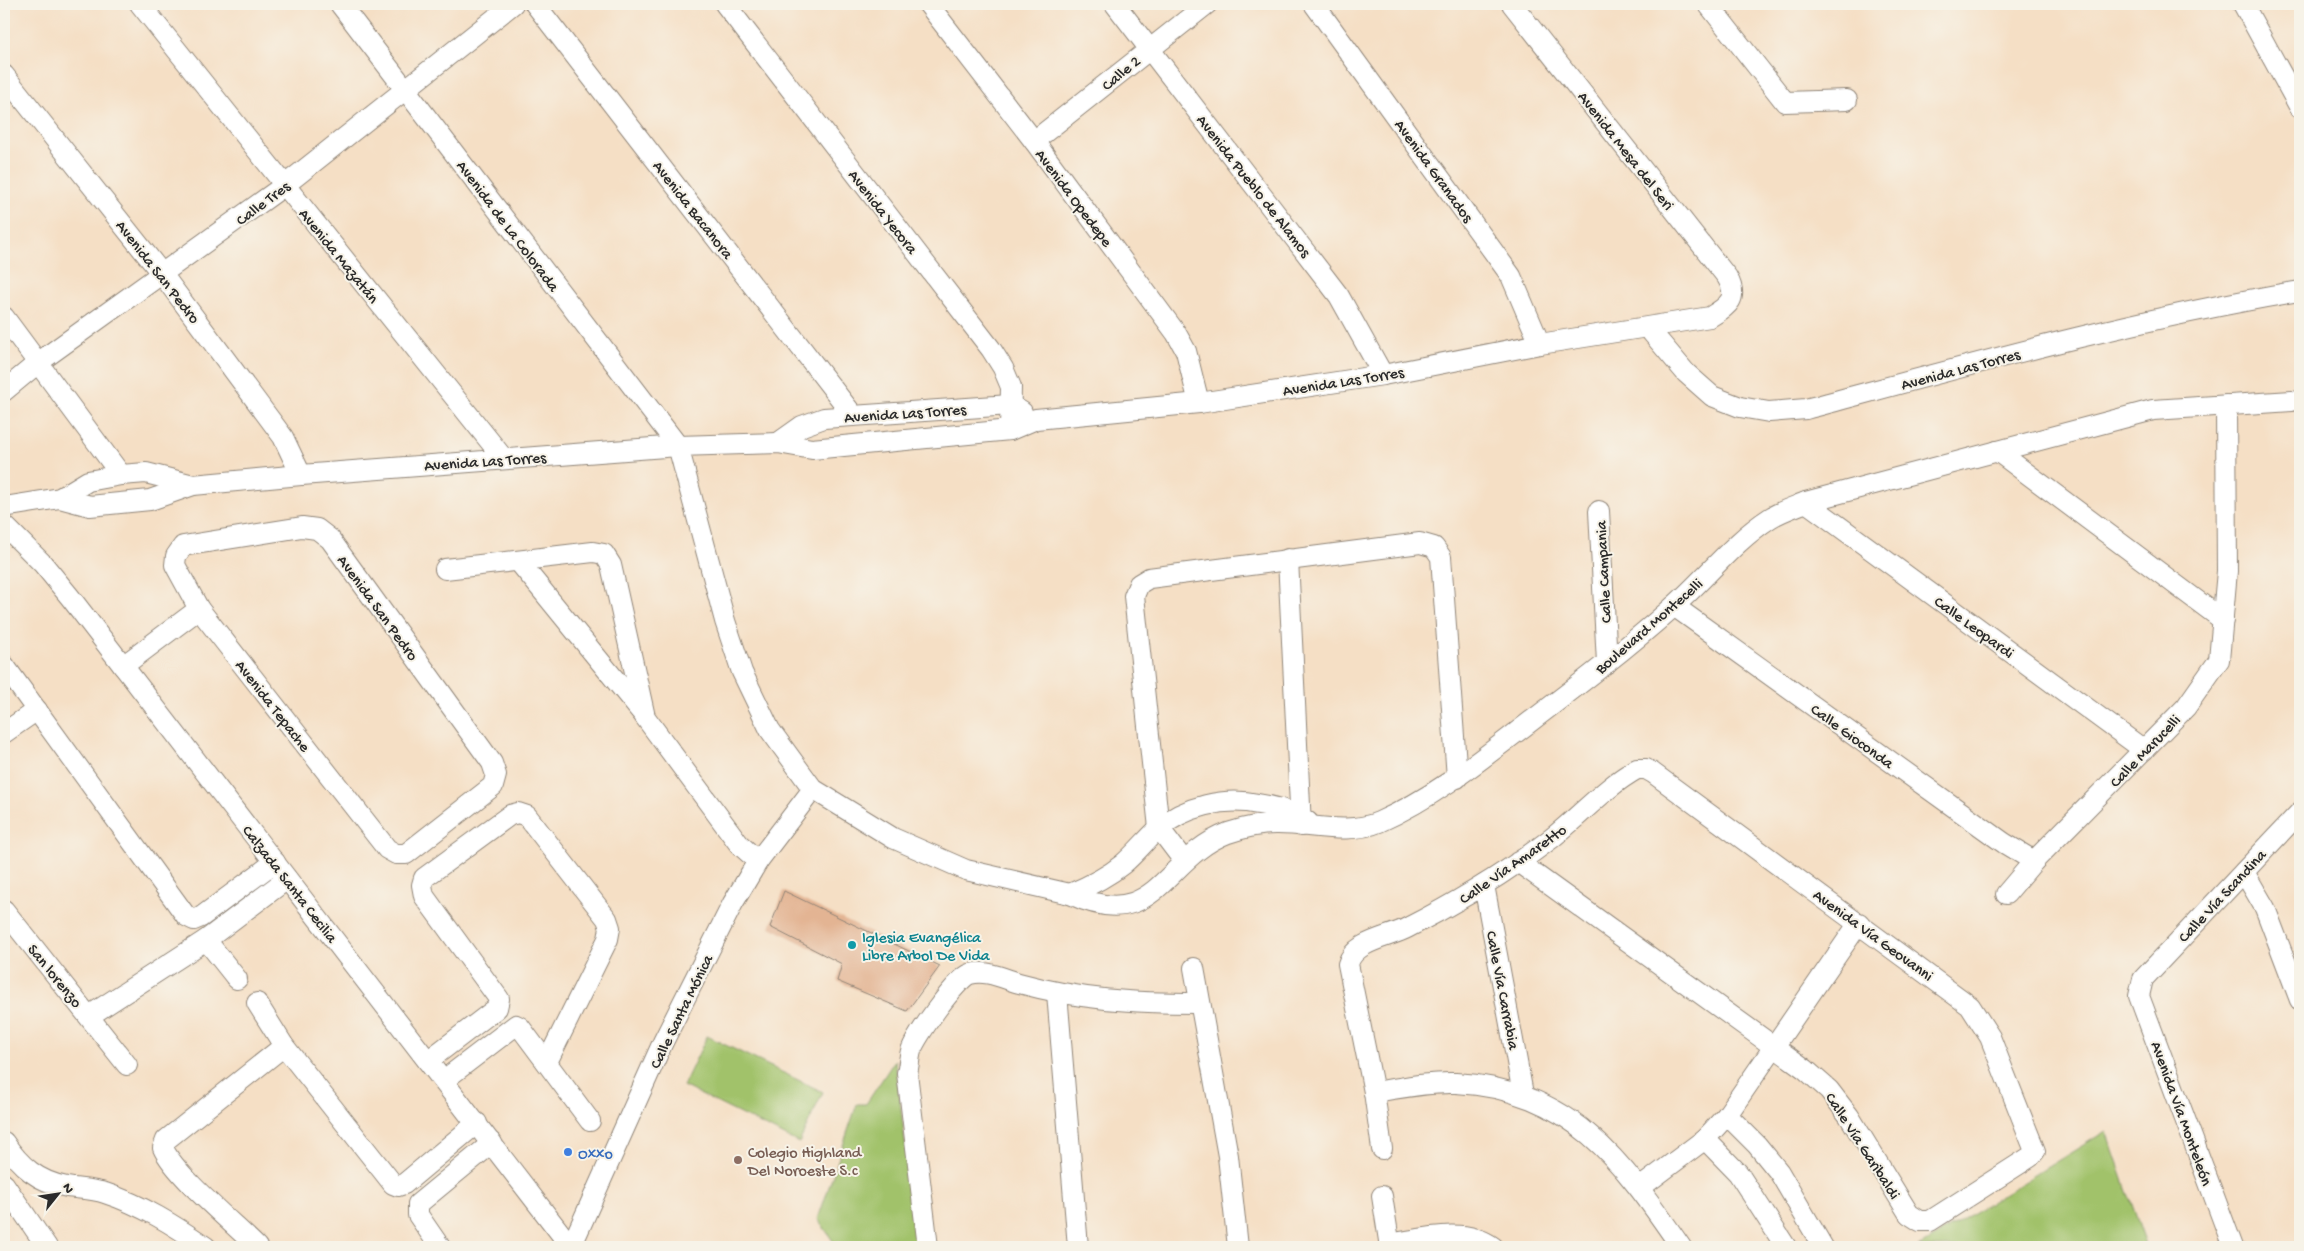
<svg xmlns="http://www.w3.org/2000/svg" width="2304" height="1251" font-family="'Gochi Hand',sans-serif">
	<rect width="100%" height="100%" fill="#f7f3e8"/>
	<filter id="ink" filterUnits="userSpaceOnUse"><feTurbulence type="fractalNoise" baseFrequency=".02" numOctaves="2"/><feDisplacementMap in="SourceGraphic" scale="10" xChannelSelector="R" yChannelSelector="G"/><feConvolveMatrix kernelMatrix="1 2 1 2 8 2 1 2 1" color-interpolation-filters="sRGB"/></filter>
	<filter id="wash" filterUnits="userSpaceOnUse"><feTurbulence type="fractalNoise" baseFrequency=".0096" numOctaves="4" result="noise"/><feDisplacementMap in="SourceGraphic" scale="20" xChannelSelector="R" yChannelSelector="G"/><feGaussianBlur stdDeviation="1.12" result="paint"/><feColorMatrix in="noise" values="0 0 0 0 0 0 0 0 0 0 0 0 0 0 0 0 0 1.4 0 .05"/><feComposite in="paint" operator="in"/></filter>
	<g filter="url(#wash)">
		<rect width="100%" height="100%" fill="#f5dfc5"/>
		<!-- green -->
		<g fill="#a1c26b" stroke="#66764b">
			<polygon points="707,1036 823,1092 799,1143 683,1086"/>
			<polygon points="895,1060 918,1247 837,1247 818,1219 857,1104 866,1104"/>
			<polygon points="2106,1131 2147,1247 1918,1247"/>
		</g>
		<g id="blocks">
			<!-- building -->
			<polygon fill="#e3b493" points="784,891 940,966 907,1011 837,981 842,964 770,927"/>
		</g>
	</g>
	<g filter="url(#ink)">
		<use href="#blocks" fill-opacity="0" stroke="#908578" stroke-width="1"/>
		<g fill="none" stroke-linecap="round" stroke-linejoin="round">
			<!-- street casing -->
			<g stroke="#908578" stroke-width="22">
				<g id="street">
					<polyline points="140,4 504,459"/>
					<path d="M340,4L678,446L725,621L742,672L770,730L813,789L893,838L966,870L1070,894C1157,935 1162,858 1228,833C1243,828 1259,824 1275,824C1309,823 1347,836 1379,822C1433,798 1479,761 1526,725C1576,687 1626,649 1673,607C1706,578 1733,542 1770,518C1781,511 1794,507 1806,502L2153,410L2292,401"/>
					<polyline points="535,4 853,415"/>
					<polyline points="725,4 991,349 1003,368 1011,387 1010,430"/>
					<polyline points="928,4 1034,141 1176,333 1186,351 1199,403"/>
					<polyline points="1115,4 1339,296 1383,375"/>
					<polyline points="1314,4 1511,276 1540,344"/>
					<polyline points="1708,4 1785,102 1847,100"/>
					<polyline points="2243,4 2300,108"/>
					<polyline points="4,75 162,274 283,437 301,475"/>
					<polyline points="1034,141 1207,4"/>
					<polyline points="4,317 121,475"/>
					<path d="M1648,328L1686,373L1712,396L1740,407L1769,412L1806,409C1970,365 2133,319 2300,291"/>
					<polyline points="4,391 39,362 285,185 513,4"/>
					<polyline points="778,443 802,426 824,418 1010,405 1022,412"/>
					<polyline points="1997,451 2223,620"/>
					<path d="M60,498L90,506L150,500L193,485L301,475L678,446L778,443L812,449L1010,430L1036,419L1199,403L1383,375L1540,344L1710,317C1729,306 1739,298 1727,277L1512,4"/>
					<polyline points="1806,502 2144,750"/>
					<polyline points="4,507 60,498 88,481 121,475 146,473 193,485"/>
					<polyline points="1599,511 1607,663"/>
					<polyline points="4,525 43,564 70,597 571,1247"/>
					<polygon points="302,527 317,529 330,539 492,763 496,775 493,786 406,854 396,854 387,849 199,609 175,565 176,556 183,546"/>
					<polyline points="1288,559 1301,826"/>
					<polyline points="519,562 643,714"/>
					<polyline points="445,569 593,552 604,554 611,565 645,717 739,844 758,861"/>
					<polyline points="1674,606 2004,843 2034,861"/>
					<polyline points="4,665 186,916 194,920 201,917 275,862"/>
					<polyline points="123,666 199,609"/>
					<polyline points="4,733 37,710"/>
					<polyline points="1184,861 1159,828 1134,596 1139,584 1149,578 1420,543 1434,547 1441,557 1457,778"/>
					<polyline points="2244,872 2265,908 2300,1000"/>
					<polyline points="1484,885 1523,1094"/>
					<path d="M1070,894C1089,886 1107,877 1123,864C1136,853 1146,840 1158,829C1185,806 1225,797 1258,804C1276,807 1294,811 1308,822"/>
					<polyline points="2006,894 2034,861 2186,707 2219,660 2227,571 2226,405"/>
					<polyline points="4,910 127,1065"/>
					<polyline points="206,940 237,979"/>
					<polyline points="1194,968 1228,1156 1238,1247"/>
					<polyline points="1057,993 1078,1247"/>
					<polyline points="257,1003 284,1046 393,1184 398,1186 404,1184 477,1123"/>
					<polyline points="89,1016 206,940 287,879"/>
					<polyline points="429,1060 497,1008 499,999 424,896 422,885 424,878 510,815 518,813 527,816 607,919 610,928 608,939 547,1062"/>
					<polyline points="444,1080 516,1025 520,1027 590,1121"/>
					<path d="M1374,1092C1401,1088 1428,1082 1456,1083C1571,1089 1622,1161 1681,1247"/>
					<polyline points="1727,1115 1757,1145 1779,1172 1823,1247"/>
					<polyline points="1705,1139 1738,1173 1786,1247"/>
					<path d="M4,1142C20,1166 38,1182 67,1187C79,1189 93,1189 105,1193C142,1205 174,1225 206,1247"/>
					<path d="M1382,1149L1374,1092L1348,964C1354,941 1388,938 1407,928C1458,902 1506,873 1552,838C1580,816 1606,786 1637,769H1646L1653,773L1970,1006L1990,1037L2035,1151L2030,1157L1930,1221H1920L1909,1214L1849,1116L1829,1090L1805,1069L1518,862"/>
					<polyline points="4,1184 47,1247"/>
					<polyline points="1641,1187 1705,1139 1727,1115 1859,923"/>
					<polyline points="1382,1196 1390,1247"/>
					<path d="M1390,1244C1421,1239 1466,1226 1493,1247"/>
					<path d="M257,1247C233,1223 175,1175 163,1148L166,1140L284,1046"/>
					<polyline points="440,1247 418,1215 418,1204 492,1143"/>
					<polyline points="571,1247 663,1042 733,903 758,861 813,789"/>
					<path d="M928,1247L907,1073C909,1066 909,1058 911,1051C915,1037 957,978 970,974C985,969 1005,979 1019,983C1081,1000 1134,1003 1199,1003"/>
					<polyline points="2233,1247 2139,996 2143,979 2300,812"/>
				</g>
			</g>
			<!-- street -->
			<use href="#street" stroke="#fff" stroke-width="20"/>
		</g>
	</g>
	<!-- markers -->
	<circle fill="#0f9aa8" stroke="#f7f3e8" stroke-width="2" cx="852" cy="945" r="5"/>
	<circle fill="#3f7fe0" stroke="#f7f3e8" stroke-width="2" cx="568" cy="1152" r="5"/>
	<circle fill="#8d6e63" stroke="#f7f3e8" stroke-width="2" cx="738" cy="1160" r="5"/>
	<g text-anchor="middle" stroke-width="4" stroke-linejoin="round" paint-order="stroke">
		<!-- street labels -->
		<g font-size="16" fill="#2b2b2b" stroke="#f7f3e8">
			<text transform="translate(1120 72) rotate(-40)" y="6">Calle 2</text>
			<text transform="translate(1627 150) rotate(52)" y="6">Avenida Mesa del Seri</text>
			<text transform="translate(1435 170) rotate(54)" y="6">Avenida Granados</text>
			<text transform="translate(1255 185) rotate(52)" y="6">Avenida Pueblo de Alamos</text>
			<text transform="translate(1075 197) rotate(53)" y="6">Avenida Opedepe</text>
			<text transform="translate(262 202) rotate(-37)" y="6">Calle Tres</text>
			<text transform="translate(694 209) rotate(52)" y="6">Avenida Bacanora</text>
			<text transform="translate(884 211) rotate(52)" y="6">Avenida Yecora</text>
			<text transform="translate(509 225) rotate(53)" y="6">Avenida de La Colorada</text>
			<text transform="translate(340 255) rotate(51)" y="6">Avenida Mazatán</text>
			<text transform="translate(159 271) rotate(52)" y="6">Avenida San Pedro</text>
			<text transform="translate(1960 368) rotate(-15)" y="6">Avenida Las Torres</text>
			<text transform="translate(1343 380) rotate(-9)" y="6">Avenida Las Torres</text>
			<text transform="translate(905 412) rotate(-4)" y="6">Avenida Las Torres</text>
			<text transform="translate(485 460) rotate(-4)" y="6">Avenida Las Torres</text>
			<text transform="translate(1602 572) rotate(-93)" y="6">Calle Campania</text>
			<text transform="translate(379 607) rotate(54)" y="6">Avenida San Pedro</text>
			<text transform="translate(1648 625) rotate(-41)" y="6">Boulevard Montecelli</text>
			<text transform="translate(1975 626) rotate(36)" y="6">Calle Leopardi</text>
			<text transform="translate(274 705) rotate(52)" y="6">Avenida Tepache</text>
			<text transform="translate(1853 735) rotate(36)" y="6">Calle Gioconda</text>
			<text transform="translate(2144 750) rotate(-46)" y="6">Calle Marucelli</text>
			<text transform="translate(1512 863) rotate(-35)" y="6">Calle Vía Amaretto</text>
			<text transform="translate(291 883) rotate(52)" y="6">Calzada Santa Cecilia</text>
			<text transform="translate(2221 895) rotate(-47)" y="6">Calle Vía Scandina</text>
			<text transform="translate(1874 934) rotate(36)" y="6">Avenida Vía Geovanni</text>
			<text transform="translate(56 975) rotate(51)" y="6">San lorenzo</text>
			<text transform="translate(1504 990) rotate(79)" y="6">Calle Vía Carrabia</text>
			<text transform="translate(680 1011) rotate(-64)" y="6">Calle Santa Mónica</text>
			<text transform="translate(2183 1113) rotate(70)" y="6">Avenida Vía Monteleón</text>
			<text transform="translate(1864 1145) rotate(57)" y="6">Calle Vía Garibaldi</text>
		</g>
		<!-- culture labels -->
		<g font-size="16" fill="#0d838f" stroke="#f7f3e8" text-anchor="start">
			<text x="862" y="942">Iglesia Evangélica<tspan x="862" dy="18">Libre Arbol De Vida</tspan></text>
		</g>
		<!-- education labels -->
		<g font-size="16" fill="#785e54" stroke="#f7f3e8" text-anchor="start">
			<text x="748" y="1157">Colegio Highland<tspan x="748" dy="18">Del Noroeste S.c</tspan></text>
		</g>
		<!-- shop labels -->
		<g font-size="16" fill="#366cbe" stroke="#f7f3e8" text-anchor="start">
			<text x="578" y="1158">Oxxo</text>
		</g>
	</g>
	<!-- margin -->
	<rect width="2304" height="1251" fill="none" stroke="#f7f3e8" stroke-width="20"/>
	<!-- north arrow -->
	<g transform="translate(58 1194) rotate(60)" stroke="#f7f3e8" stroke-width="4" paint-order="stroke">
	<path d="M0-4L9 19L0 12L-9 19Z" fill="#2b2b2b"/>
	<text y="-8" font-size="14" font-weight="bold" text-anchor="middle" fill="#2b2b2b">N</text>
	</g>
</svg>
